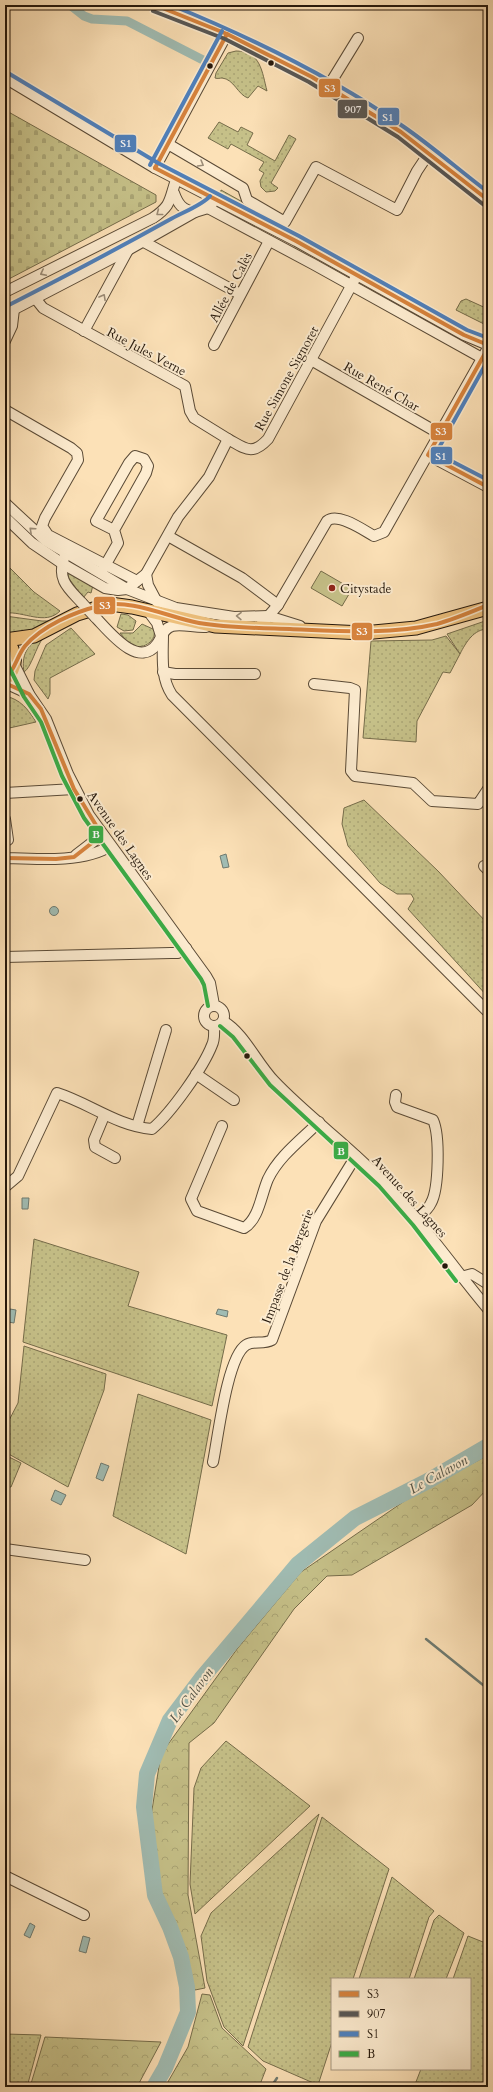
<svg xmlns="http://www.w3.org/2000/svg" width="493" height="2092" font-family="Cardo,serif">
	<defs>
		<pattern id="grass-dots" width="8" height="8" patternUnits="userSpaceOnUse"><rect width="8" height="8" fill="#c6c189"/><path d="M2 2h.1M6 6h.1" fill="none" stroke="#aaa575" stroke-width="1.8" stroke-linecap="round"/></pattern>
		<pattern id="forest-crowns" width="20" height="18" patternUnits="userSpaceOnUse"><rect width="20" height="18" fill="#c6c189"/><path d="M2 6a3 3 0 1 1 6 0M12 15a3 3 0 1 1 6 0" fill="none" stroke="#aaa575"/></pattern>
		<pattern id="cemetery-stones" width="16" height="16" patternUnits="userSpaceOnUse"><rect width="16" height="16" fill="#c6c189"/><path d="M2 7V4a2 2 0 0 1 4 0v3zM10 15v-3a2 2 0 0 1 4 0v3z" fill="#aaa575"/></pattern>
	</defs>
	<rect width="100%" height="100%" fill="#fce1b7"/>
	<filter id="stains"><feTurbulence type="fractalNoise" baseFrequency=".005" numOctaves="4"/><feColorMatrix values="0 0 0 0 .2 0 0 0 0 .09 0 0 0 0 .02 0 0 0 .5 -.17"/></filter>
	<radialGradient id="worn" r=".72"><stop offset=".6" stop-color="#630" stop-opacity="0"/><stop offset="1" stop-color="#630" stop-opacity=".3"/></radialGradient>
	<!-- grass -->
	<g fill="url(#grass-dots)" stroke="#756c4a">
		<path d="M236,51C261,51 262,72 267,91L258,86L248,98C238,95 234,79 222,78C220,78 218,79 215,78L216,73L228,53Z"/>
		<polygon points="219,122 238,132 241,127 253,133 247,145 275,161 289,135 296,139 271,183 278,188 275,191 266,192 261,187 260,181 264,173 259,170 264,162 231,144 228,149 208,138"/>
		<polygon points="221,190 316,243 314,246 220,197"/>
		<polygon points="328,250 464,326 488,337 488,340 462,329 326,253"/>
		<polygon points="466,299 488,309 488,326 456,310 461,301"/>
		<path d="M5,563L34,592L60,611C45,626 24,611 5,613Z"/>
		<polygon points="73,572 93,585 91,593 88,592 83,598 68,577 68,574"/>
		<polygon points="121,614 128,615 136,621 133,630 124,631 117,627"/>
		<polygon points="5,616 42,621 52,621 28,633 8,634 5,633"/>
		<path d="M488,620V629C474,629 466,642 460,654L447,634Z"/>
		<path d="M142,624L155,630C155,643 142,650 131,645C127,643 123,636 120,633H133Z"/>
		<polygon points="71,628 95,654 50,678 50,694 48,699 34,680 35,671 46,645"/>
		<polygon points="446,636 460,654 450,673 443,672 417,721 416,742 363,738 371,641 432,640"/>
		<path d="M43,638C36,647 31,668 24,672C21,657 27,642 43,638Z"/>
		<path d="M5,696C20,699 28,709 36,722L5,729Z"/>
		<polygon points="364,800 438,871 488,924 488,997 408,909 414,899 411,894 397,894 380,883 348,846 342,824 344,808"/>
		<polygon points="34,1239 139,1272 128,1306 227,1335 212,1406 23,1342"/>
		<polygon points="24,1346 106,1374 104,1390 68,1487 5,1452 5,1428 18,1403"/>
		<polygon points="138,1394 211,1420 186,1554 113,1516"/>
		<polygon points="5,1455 21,1463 11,1487 5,1487"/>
		<polygon points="226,1741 310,1806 195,1914 190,1884 194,1788 201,1768"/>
		<polygon points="319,1814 243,2046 224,2027 207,1981 201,1936 211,1913"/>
		<polygon points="322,1817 389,1869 353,1979 332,1979 332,2042 318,2085 263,2061 248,2047"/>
		<polygon points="392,1877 434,1911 429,1917 409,1979 359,1979"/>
		<polygon points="439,1915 464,1933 446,1979 414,1979 434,1920"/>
		<polygon points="468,1936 488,1944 488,2087 414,2087 421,2069 470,2069 470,1979 453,1979"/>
		<polygon points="5,2034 41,2035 27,2087 5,2087"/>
	</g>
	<!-- forest -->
	<g fill="url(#forest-crowns)" stroke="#756c4a">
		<polygon points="488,1455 488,1488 472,1505 352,1575 327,1576 294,1609 214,1723 189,1743 188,1895 205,1988 195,1990 178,1937 156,1884 151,1816 161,1754 237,1649 301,1572 406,1500"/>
		<polygon points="202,1994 210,1995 222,2028 266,2069 259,2087 165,2087 188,2047"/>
		<polygon points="45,2037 161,2042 137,2087 30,2087"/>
	</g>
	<!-- cemetery -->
	<polygon fill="url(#cemetery-stones)" stroke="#756c4a" points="5,110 156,195 156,202 5,281"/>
	<!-- pitch -->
	<polygon fill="#c6c189" stroke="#756c4a" points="321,571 352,589 342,606 311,588"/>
	<!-- water -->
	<g fill="#a0bcb3" stroke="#6e7a70">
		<polygon points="226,854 229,867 223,868 220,856"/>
		<circle cx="54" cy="911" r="4.5"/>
		<polygon points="22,1198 29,1198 28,1209 22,1209"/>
		<polygon points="10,1309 16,1310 14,1323 8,1322"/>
		<polygon points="218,1309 228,1311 227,1317 216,1314"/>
		<polygon points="101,1463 109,1466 103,1481 96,1478"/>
		<polygon points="55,1490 66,1495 61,1505 51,1500"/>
		<polygon points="30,1923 35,1926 30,1938 24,1935"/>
		<polygon points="83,1936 90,1938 86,1953 79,1951"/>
	</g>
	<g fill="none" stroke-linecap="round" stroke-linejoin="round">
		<!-- stream -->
		<g stroke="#6e7a70" stroke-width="2.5">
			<polyline points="426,1639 488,1689"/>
			<polyline points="271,2087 277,2078"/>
		</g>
		<!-- canal -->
		<polyline stroke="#a0bcb3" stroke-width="9" points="70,5 84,16 92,19 127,21 203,60"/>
		<!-- river -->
		<polyline stroke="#a0bcb3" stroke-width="16" points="154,2087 165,2068 188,2012 187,1987 181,1957 170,1927 155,1895 144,1807 147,1774 170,1720 201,1679 298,1564 355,1518 428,1481 488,1446"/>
		<!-- minor casing -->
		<g stroke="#5a4a36" stroke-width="12">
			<g id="minor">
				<polyline points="5,78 155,168 296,241 464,335 488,345"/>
				<polyline points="328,87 358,38"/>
				<polyline points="168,144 243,188 247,200 285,222 316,167 397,210 417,171 429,153"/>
				<polyline points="155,168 227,34"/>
				<path d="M174,193C178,204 182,210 195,212"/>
				<polyline points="208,208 313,264 482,358"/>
				<polyline points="144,242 240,294"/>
				<path d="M5,292L153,218C172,205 169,200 176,180"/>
				<polyline points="35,298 43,308 185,386 190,411 194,418 228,439"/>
				<polyline points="5,314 128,250 195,212 208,208 212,204"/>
				<polyline points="84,331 128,250"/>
				<polyline points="5,341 12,326 14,309"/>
				<polyline points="214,345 269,241"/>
				<polyline points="311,360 440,434"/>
				<polyline points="5,410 71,448 77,453 78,460 45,518 42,526 48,535 137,581"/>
				<polyline points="428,455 488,487"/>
				<polyline points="5,503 46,541 127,589 176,608 234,617 268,616 300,626"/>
				<path d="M5,517L32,543L63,564L105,588L118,590L127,589L146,574L178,517L209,477L228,439C246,449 252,456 268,439L357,275"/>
				<polyline points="168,536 242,578 278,605"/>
				<path d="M64,558C57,580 68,588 82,603"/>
				<polyline points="102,571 118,543 114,530 146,473 148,466 144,459 135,456 129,463 96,521 114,530"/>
				<polyline points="146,574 148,585 157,602"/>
				<polyline points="148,611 157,623 161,636"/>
				<path d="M95,617C108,630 138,670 157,644C162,637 163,629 172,626C182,623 195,628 206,627"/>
				<path d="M258,628L278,605L327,521C338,512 363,530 374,536L384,532L488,348"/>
				<path d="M163,633C163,655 160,677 172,695L488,1012"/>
				<polyline points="14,664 29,694 46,719 68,774 89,815 206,976 210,983 214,1005"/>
				<polyline points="163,672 175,674 255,674"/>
				<polyline points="5,683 29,694"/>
				<polyline points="314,684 350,688 355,690 351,771 355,776 413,783 432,801 478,804 488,789"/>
				<polyline points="5,793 74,789"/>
				<polyline points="5,819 8,840"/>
				<polyline points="76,855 102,835"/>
				<path d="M5,858C34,859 85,863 110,846"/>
				<polyline points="484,866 488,870"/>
				<polyline points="5,957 171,953 178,953 186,948"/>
				<circle cx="214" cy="1016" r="10"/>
				<path d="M223,1021C244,1033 256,1062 274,1081C310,1119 355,1150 391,1190C426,1227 455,1270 488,1309"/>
				<polyline points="196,1074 234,1100"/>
				<path d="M396,1095L395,1102L397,1107L433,1120C440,1135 439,1189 431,1203C428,1210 422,1214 416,1219"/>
				<polyline points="104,1116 94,1140 95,1147 115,1158"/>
				<polyline points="137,1126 166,1030"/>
				<path d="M222,1126L191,1199L197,1211L244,1228C259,1219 261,1195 268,1179C279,1156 301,1140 319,1122"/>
				<path d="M5,1187L18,1176L57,1093C89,1103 117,1126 152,1129C171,1113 203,1068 212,1045C215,1039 214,1033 214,1026"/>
				<polyline points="461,1277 472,1274 488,1284"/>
				<path d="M213,1462C218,1438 227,1357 246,1345C254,1340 263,1345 272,1340L316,1221L356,1156"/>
				<polyline points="5,1549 85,1560"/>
				<polyline points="5,1876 84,1915"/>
			</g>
		</g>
		<!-- major casing -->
		<g stroke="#24170b" stroke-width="15">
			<g id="major">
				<polyline points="155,5 227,34 312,77 401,132 488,200"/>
				<polyline points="5,640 34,636 77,614 110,604 132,607 215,626 363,633 416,628 488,608"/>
				<path d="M5,641C18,651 17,669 5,679"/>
			</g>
		</g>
		<!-- minor -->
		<use href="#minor" stroke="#fdecd0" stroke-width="10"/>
		<!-- major -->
		<use href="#major" stroke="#eec07c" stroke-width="13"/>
		<!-- minor-bridge casing -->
		<g stroke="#5a4a36" stroke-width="12" stroke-linecap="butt">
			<polyline id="minor-bridge" points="82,603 95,617"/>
		</g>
		<!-- minor-bridge -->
		<use href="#minor-bridge" stroke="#fdecd0" stroke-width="10"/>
		<!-- bus-1 casing -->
		<g stroke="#fdecd0" stroke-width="7">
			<g id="bus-1">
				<polyline points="155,5 227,34 312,77 401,132 488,200"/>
				<polyline points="155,168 296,241 464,335 488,345"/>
				<polyline points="155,168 227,34"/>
				<polyline points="488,348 428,455 488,487"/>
				<path d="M5,679C15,670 17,656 25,646C42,626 74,612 99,606C132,598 167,617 199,623C229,628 260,628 290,629C338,631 389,635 437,624C455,619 471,612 488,605"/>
				<polyline points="5,683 29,694 41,709 74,789 102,835"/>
				<polyline points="5,858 56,859 74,857 102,835"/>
			</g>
		</g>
		<!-- bus-2 casing -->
		<g stroke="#fdecd0" stroke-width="7">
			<polyline id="bus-2" points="153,11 225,39 309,82 398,137 484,205"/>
		</g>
		<!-- bus-3 casing -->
		<g stroke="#fdecd0" stroke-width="7">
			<g id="bus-3">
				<path d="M171,5C252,38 332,77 404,127C433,147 460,171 488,192"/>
				<polyline points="8,73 158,163 299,236 467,330 488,338"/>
				<polyline points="150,165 222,31"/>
				<path d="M5,307C60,279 115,250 169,220C181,213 203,205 210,196"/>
				<polyline points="488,360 436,453 488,480"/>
			</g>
		</g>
		<!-- bus-4 casing -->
		<g stroke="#fdecd0" stroke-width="7">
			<g id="bus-4">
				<polyline points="5,651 7,653 9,667 24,697 41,722 62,776 84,818 201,979 204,985 208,1006"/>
				<polyline points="220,1026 233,1037 270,1085 379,1186 413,1225 456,1281"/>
			</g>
		</g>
		<!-- bus-1 -->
		<use href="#bus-1" stroke="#d7833d" stroke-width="4"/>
		<!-- bus-2 -->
		<use href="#bus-2" stroke="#575756" stroke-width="4"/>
		<!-- bus-3 -->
		<use href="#bus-3" stroke="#4f81bd" stroke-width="4"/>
		<!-- bus-4 -->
		<use href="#bus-4" stroke="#39ad47" stroke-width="4"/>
	</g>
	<!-- one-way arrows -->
	<defs><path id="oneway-chevron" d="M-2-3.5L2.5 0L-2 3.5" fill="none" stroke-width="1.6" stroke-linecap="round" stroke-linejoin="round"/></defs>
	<g stroke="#9b8c77">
		<use href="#oneway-chevron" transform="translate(201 164) rotate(30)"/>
		<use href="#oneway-chevron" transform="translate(159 213) rotate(142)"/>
		<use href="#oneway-chevron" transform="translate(43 273) rotate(153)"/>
		<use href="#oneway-chevron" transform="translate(103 297) rotate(-61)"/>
		<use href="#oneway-chevron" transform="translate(32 530) rotate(-138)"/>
		<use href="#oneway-chevron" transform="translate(239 616) rotate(-179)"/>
	</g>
	<!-- markers -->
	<g fill="#24170b" stroke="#fdecd0" stroke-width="1.5">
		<circle cx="271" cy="63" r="3.5"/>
		<circle cx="210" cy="66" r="3.5"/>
		<circle cx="80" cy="799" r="3.5"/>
		<circle cx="247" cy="1056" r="3.5"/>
		<circle cx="445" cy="1266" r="3.5"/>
	</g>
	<circle fill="#8f2418" stroke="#fdecd0" stroke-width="1.5" cx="332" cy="588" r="4"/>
	<g text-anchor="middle" stroke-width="4" stroke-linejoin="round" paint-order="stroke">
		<!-- street labels -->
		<g font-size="13" fill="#24170b" stroke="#fdecd0">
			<text transform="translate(230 287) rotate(-62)" y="5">Allée de Calès</text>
			<text transform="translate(147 351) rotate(28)" y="5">Rue Jules Verne</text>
			<text transform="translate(286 378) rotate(-61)" y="5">Rue Simone Signoret</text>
			<text transform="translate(382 386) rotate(30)" y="5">Rue René Char</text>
			<text transform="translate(121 835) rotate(55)" y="5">Avenue des Lagnes</text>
			<text transform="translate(410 1196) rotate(48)" y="5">Avenue des Lagnes</text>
			<text transform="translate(287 1266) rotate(-69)" y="5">Impasse de la Bergerie</text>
		</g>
		<!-- poi labels -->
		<g font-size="13" fill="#24170b" stroke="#fdecd0" text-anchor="start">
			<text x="340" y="593">Citystade</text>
		</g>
		<!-- water labels -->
		<g font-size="14" font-style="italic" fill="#4f5146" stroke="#fdecd0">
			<text transform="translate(438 1474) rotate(-29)" y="5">Le Calavon</text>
			<text transform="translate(191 1695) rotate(-54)" y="5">Le Calavon</text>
		</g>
	</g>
	<g stroke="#fdecd0" stroke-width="1.5">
		<rect x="318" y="78" width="23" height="20" rx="4" fill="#d7833d"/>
		<rect x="337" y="99" width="31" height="20" rx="4" fill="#575756"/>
		<rect x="377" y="107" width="23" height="19" rx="4" fill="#4f81bd"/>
		<rect x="114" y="134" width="23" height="19" rx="4" fill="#4f81bd"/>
		<rect x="430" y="422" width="23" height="19" rx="4" fill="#d7833d"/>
		<rect x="430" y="446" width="23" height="19" rx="4" fill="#4f81bd"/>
		<rect x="93" y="596" width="23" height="19" rx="4" fill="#d7833d"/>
		<rect x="351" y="622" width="22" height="19" rx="4" fill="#d7833d"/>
		<rect x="88" y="825" width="16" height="19" rx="4" fill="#39ad47"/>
		<rect x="333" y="1141" width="16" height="19" rx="4" fill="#39ad47"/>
	</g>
	<g font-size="11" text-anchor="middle" font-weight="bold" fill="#fff">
		<text x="330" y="92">S3</text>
		<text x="353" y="113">907</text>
		<text x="388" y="121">S1</text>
		<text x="126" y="147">S1</text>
		<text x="441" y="435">S3</text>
		<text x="441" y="460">S1</text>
		<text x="105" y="609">S3</text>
		<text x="362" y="635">S3</text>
		<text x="96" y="838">B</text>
		<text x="341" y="1155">B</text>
	</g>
	<!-- margin -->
	<rect width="493" height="2092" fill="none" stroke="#fce1b7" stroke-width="20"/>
	<rect x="6" y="6" width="481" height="2080" fill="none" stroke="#24170b" stroke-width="2"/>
	<rect x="10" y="10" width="473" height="2072" fill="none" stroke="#24170b"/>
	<!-- legend -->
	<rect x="331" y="1978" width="140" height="92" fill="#fdecd0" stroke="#a69781"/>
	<rect x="339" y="1991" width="20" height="6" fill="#d7833d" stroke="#a69781"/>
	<text x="367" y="1998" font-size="12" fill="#24170b">S3</text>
	<rect x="339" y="2011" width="20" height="6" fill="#575756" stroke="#a69781"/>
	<text x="367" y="2018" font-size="12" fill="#24170b">907</text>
	<rect x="339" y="2031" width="20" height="6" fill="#4f81bd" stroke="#a69781"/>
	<text x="367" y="2038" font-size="12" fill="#24170b">S1</text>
	<rect x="339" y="2051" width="20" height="6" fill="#39ad47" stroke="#a69781"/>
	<text x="367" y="2058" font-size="12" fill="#24170b">B</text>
	<rect width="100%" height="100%" filter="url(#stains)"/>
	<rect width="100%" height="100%" fill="url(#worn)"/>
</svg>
